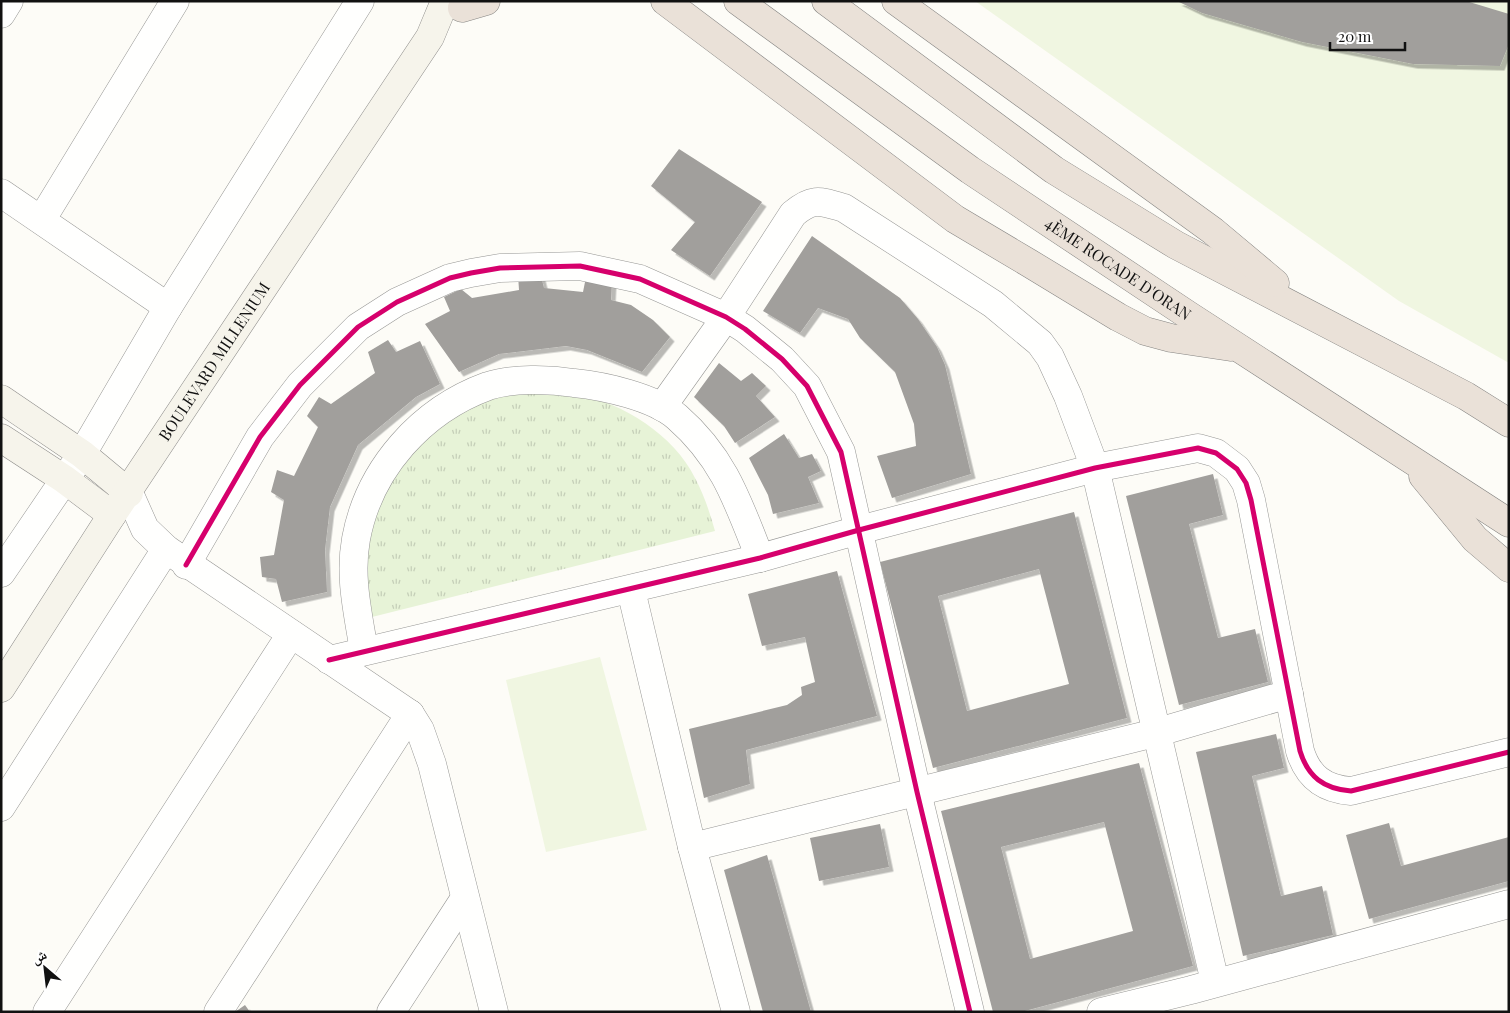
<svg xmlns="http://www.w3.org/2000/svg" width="1510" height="1013" font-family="'Playfair Display','Noto Naskh Arabic',serif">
	<defs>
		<pattern id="park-tufts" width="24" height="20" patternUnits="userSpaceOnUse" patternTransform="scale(1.25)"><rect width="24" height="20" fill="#e7f3d7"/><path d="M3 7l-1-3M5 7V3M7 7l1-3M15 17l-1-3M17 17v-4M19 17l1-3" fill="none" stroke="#c5cfb8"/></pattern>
		<filter id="shadow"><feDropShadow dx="4.5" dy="4.5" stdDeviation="0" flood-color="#0004"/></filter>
	</defs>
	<rect width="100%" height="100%" fill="#fdfcf7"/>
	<!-- park -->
	<path fill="url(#park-tufts)" d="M508,393C530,393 555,391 577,394C623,403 674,435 695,478C704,495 710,513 715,531L360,620L359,580L382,481L451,411Z"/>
	<!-- pitch -->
	<g fill="#f0f6e1">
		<polygon points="975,1 1509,1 1509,363 1399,301"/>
		<polygon points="600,657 647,830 546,852 506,680"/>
	</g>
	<!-- building -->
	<g fill="#a19f9c" fill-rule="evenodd" filter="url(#shadow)">
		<polygon points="1177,1 1466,1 1509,14 1509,44 1500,66 1413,64 1302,42 1202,13"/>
		<polygon points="679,149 762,202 710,276 671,250 695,222 651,186"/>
		<polygon points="812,236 900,298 918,319 937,347 945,365 971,474 892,498 877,456 916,446 914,424 895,372 860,338 848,319 818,308 800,333 763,311"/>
		<polygon points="540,272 544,288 583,292 586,277 612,281 611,300 631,305 653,320 670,337 642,372 587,350 566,346 499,354 459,372 425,324 450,311 444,297 461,289 472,298 519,290 518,275"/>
		<polygon points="388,340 396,352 420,341 440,384 416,397 358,445 330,507 325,550 327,592 282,602 276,579 262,577 260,557 274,555 284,500 271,492 277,470 294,476 318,427 307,416 319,397 331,404 375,373 368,352"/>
		<polygon points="719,363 741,381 752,373 766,386 756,396 775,417 735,443 724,426 694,397"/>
		<polygon points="784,434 799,458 812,454 821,471 808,477 819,503 773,514 768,495 749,458"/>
		<polygon points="1213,474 1223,515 1189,524 1218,638 1255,629 1268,682 1179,705 1126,496"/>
		<path d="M1074,512L1127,718L933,768L880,562ZM1039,569L1069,684L967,711L938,596Z"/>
		<polygon points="837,571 877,716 746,750 750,784 704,798 689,729 787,705 802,695 801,687 815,682 805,637 762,646 748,594"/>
		<polygon points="1276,734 1284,768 1252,776 1281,896 1322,886 1333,935 1243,956 1196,752"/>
		<path d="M1139,763L1193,966L1021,1012H993L941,811ZM1104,822L1133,931L1030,959L1001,847Z"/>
		<polygon points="1389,823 1401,866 1509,837 1509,881 1369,919 1346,835"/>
		<polygon points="880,824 889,867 819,881 810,838"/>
		<polygon points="767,855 811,1012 763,1012 724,870"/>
		<polygon points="245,1005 250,1012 235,1012"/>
	</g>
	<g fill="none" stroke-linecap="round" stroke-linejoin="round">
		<!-- minor casing -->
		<g stroke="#979795" stroke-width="29">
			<g id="minor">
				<polyline points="1,14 9,1"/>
				<polyline points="1,193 168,307"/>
				<polyline points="42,219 175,1"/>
				<path d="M662,407L726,317L793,214C813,197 820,201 844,208L993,304L1040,343L1050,357L1068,396L1095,468L1215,982"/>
				<polyline points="129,493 145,529 166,549 410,714 420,730 432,764 494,1012"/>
				<polyline points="186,565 260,437 300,385 358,327 397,302 450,278 471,273 500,268 580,266 640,279 726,317 745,329 782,359 807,386 841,452 917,792 970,1012"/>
				<polyline points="1,573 82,454 168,307 360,1"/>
				<polyline points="631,590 692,847 736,1012"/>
				<path d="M364,651C358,613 349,577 356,539C369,468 422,410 488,386C513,378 549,379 574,383C604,386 654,397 677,417C724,458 738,502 760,558"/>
				<path d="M329,660L760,558L859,530L1095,468L1198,448L1216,453L1237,469L1246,483L1251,500L1300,751C1308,777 1324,789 1351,791L1509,752"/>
				<polyline points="1,807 166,549"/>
				<polyline points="692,847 1155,733 1289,694"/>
				<polyline points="47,1012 291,634"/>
				<polyline points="218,1012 410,714"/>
				<polyline points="391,1012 465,898"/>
				<polyline points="1101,1012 1191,990 1509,904"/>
			</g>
		</g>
		<!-- secondary casing -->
		<g stroke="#8e8d8b" stroke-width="29">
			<g id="secondary">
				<polyline points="1,399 82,454 129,493"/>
				<polyline points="1,438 64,479 112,515"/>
				<path id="s1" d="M1,688L112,515L430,37L445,1"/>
			</g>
		</g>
		<!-- motorway casing -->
		<g stroke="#858482" stroke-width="29">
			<g id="motorway">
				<polyline points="665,1 955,219 1029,263 1118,317 1145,331 1171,338 1231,347"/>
				<path id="s2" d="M738,1L970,170L1188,315L1509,523"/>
				<polyline points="826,1 1054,170 1176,245 1466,396 1509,423"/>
				<polyline points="896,1 1213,231 1275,283"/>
				<polyline points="462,8 486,1"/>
				<polyline points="1423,476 1475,539 1509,568"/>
			</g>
		</g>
		<!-- minor -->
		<use href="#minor" stroke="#fffffe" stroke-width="28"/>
		<!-- secondary -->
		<use href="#secondary" stroke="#f6f4eb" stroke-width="28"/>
		<!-- motorway -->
		<use href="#motorway" stroke="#eae1d8" stroke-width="28"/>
		<!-- cycleway casing -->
		<g stroke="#fff" stroke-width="8">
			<g id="cycleway">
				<polyline points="186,565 260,437 300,385 358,327 397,302 450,278 471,273 500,268 580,266 640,279 726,317 745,329 782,359 807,386 841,452 917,792 970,1012"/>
				<path d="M329,660L760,558L859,530L1095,468L1198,448L1216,453L1237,469L1246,483L1251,500L1300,751C1308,777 1324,789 1351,791L1509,752"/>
			</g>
		</g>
		<!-- cycleway -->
		<use href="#cycleway" stroke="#d6006c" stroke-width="5"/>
	</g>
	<g text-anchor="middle" stroke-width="5" stroke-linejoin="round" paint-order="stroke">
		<!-- street labels -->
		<g font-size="16" fill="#111" stroke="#fff">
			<text dy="6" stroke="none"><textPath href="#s2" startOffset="465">4ÈME ROCADE D'ORAN</textPath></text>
			<text dy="6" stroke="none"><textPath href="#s1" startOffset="390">BOULEVARD MILLENIUM</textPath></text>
		</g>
	</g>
	<!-- border -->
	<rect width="1510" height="1013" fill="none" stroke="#111111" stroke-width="5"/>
	<!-- north arrow -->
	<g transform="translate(45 968) rotate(332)" stroke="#ffffff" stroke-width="4" paint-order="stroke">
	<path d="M0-4L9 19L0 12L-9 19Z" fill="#111111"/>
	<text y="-8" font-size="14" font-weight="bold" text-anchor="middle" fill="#111111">ش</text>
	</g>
	<!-- scale -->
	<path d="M1330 42v8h75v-8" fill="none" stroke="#111111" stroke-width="2.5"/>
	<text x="1338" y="42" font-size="15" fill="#111111" stroke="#ffffff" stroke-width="4" paint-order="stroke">20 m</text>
</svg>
